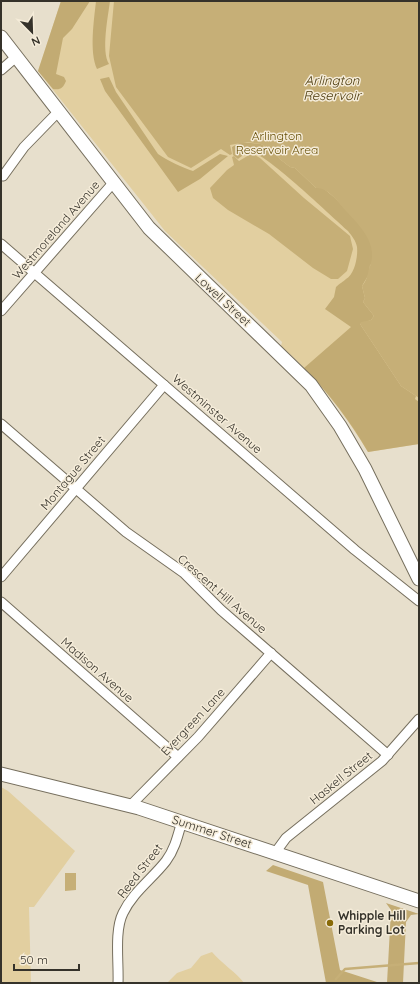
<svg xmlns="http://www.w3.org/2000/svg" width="420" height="984" font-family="Quicksand,sans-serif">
	<rect width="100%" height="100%" fill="#e7dfcc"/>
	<!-- green -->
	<g fill="#e2cfa0">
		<path d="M61,1H419V444L368,452C344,412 316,377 281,346L282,342L165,231L38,71Z"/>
		<polygon points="1,787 8,791 75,851 34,907 29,907 31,983 1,983"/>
		<path d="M212,952C220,962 238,974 244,983H167L177,973L191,968L201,956Z"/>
	</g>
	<!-- forest -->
	<g fill="#c2ab73">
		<path d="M61,1H90L72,29L63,38L56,74L64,77L66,81C63,88 61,90 53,89L38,71Z"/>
		<path d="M96,1H110C108,17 101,51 109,64L97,69C89,52 94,20 96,1Z"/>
		<path d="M109,77L116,92L158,154C166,160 184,168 193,171L220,154L228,156L200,179L178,192L105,91L100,79Z"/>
		<path d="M241,142L261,144L273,151L281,160L290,167L295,168L316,188H323L335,198L360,225L367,234L372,247V264L370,265L369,274L362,286L365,298L363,302L374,316L371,320L360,324L401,386L416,396L415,399L419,402V444L368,452C350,421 329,393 304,368L351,327L325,309L334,297L336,287C340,283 343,282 346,279C355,274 358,256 357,247C356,241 352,236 348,231C332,217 267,154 251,152C246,152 242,156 238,159L233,155L232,147Z"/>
		<polygon points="273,865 323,882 340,970 380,983 326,983 308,885 266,871"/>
		<polygon points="386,903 419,914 411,915 406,922 403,983 387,983 391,910"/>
	</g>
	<!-- water -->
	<g fill="#c6af77">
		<path d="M114,1H419V398L401,386L360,324L361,322L371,320L374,316L363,302L365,298L362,286C368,279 367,274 370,266C378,244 361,227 346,211C338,202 329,188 316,188L295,168L290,167L281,160L273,151L261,144L247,142L230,145L232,154L230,155L221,149L191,168L168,157L116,87L109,56Z"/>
		<polygon points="249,155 255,155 260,158 304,198 350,236 353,249 347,271 338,279 331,279 313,268 269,234 228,210 213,198 210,188 227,170 234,165 232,157 234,156 239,161"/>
		<polygon points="65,873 76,873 76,890 65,891"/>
	</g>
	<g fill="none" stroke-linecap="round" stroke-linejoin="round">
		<!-- stream -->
		<polyline stroke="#c6af77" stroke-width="2.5" points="336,979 345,969 419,963"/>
		<!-- minor casing -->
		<g stroke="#766f5e" stroke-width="11">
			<g id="minor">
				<polyline points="1,70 16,57"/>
				<polyline points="3,176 24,147 58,112"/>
				<polyline points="1,244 355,550 419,601"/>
				<polyline points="1,311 113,183"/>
				<polyline points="1,424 126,532 184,573 221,610 388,755"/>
				<polyline points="1,577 164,385"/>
				<polyline points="1,602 178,757"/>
				<polyline points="130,806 198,737 271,653"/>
				<polyline points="275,853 286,838 382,761 419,719"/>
				<path d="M118,983C119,963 114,931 123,913C133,892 152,879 166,861C175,849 178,835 182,821"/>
			</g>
		</g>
		<!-- secondary casing -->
		<g stroke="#766f5e" stroke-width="15">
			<g id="secondary">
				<polyline points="1,37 149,228 311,385 340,426 365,469 419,579"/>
				<polyline points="1,774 139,808 419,901"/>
			</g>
		</g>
		<!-- minor -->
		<use href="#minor" stroke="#fff" stroke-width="9"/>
		<!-- secondary -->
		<use href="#secondary" stroke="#fff" stroke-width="13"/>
	</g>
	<!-- markers -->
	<circle fill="#886a07" stroke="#f5ecd9" stroke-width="1.5" cx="330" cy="923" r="4"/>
	<g text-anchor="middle" stroke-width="3" stroke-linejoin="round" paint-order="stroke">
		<!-- park labels -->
		<g font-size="12" fill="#664e05" stroke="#f5ecd9">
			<text x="277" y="140">Arlington<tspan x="277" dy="14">Reservoir Area</tspan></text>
		</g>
		<!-- street labels -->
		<g font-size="12" fill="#35322a" stroke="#f5ecd9">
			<text transform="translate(56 230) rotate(-49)" y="4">Westmoreland Avenue</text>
			<text transform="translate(223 300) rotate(43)" y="4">Lowell Street</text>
			<text transform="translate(217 414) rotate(41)" y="4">Westminster Avenue</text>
			<text transform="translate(73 473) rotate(-50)" y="4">Montague Street</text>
			<text transform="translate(222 594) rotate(41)" y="4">Crescent Hill Avenue</text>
			<text transform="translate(97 670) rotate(41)" y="4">Madison Avenue</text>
			<text transform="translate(193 722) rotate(-47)" y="4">Evergreen Lane</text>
			<text transform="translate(341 778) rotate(-39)" y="4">Haskell Street</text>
			<text transform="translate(212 832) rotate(18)" y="4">Summer Street</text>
			<text transform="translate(140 871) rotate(-52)" y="4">Reed Street</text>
		</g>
		<!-- poi labels -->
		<g font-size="12" font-weight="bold" fill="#35322a" stroke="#f5ecd9" text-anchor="start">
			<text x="338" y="920">Whipple Hill<tspan x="338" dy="14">Parking Lot</tspan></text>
		</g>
		<!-- water labels -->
		<g font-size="13" font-style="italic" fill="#4a390b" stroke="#f5ecd9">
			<text x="332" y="85">Arlington<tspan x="332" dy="15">Reservoir</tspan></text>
		</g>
	</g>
	<!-- border -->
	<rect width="420" height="984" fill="none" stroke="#35322a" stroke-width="4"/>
	<!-- north arrow -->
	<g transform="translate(32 32) rotate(157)" stroke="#f5ecd9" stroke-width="3" paint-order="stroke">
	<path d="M0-3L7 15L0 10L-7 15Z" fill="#35322a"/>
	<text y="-6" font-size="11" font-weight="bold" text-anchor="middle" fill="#35322a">N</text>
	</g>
	<!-- scale -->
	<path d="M14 964v6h65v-6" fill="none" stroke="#35322a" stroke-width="2"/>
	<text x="20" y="964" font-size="12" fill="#35322a" stroke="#f5ecd9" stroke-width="3" paint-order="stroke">50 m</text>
</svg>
